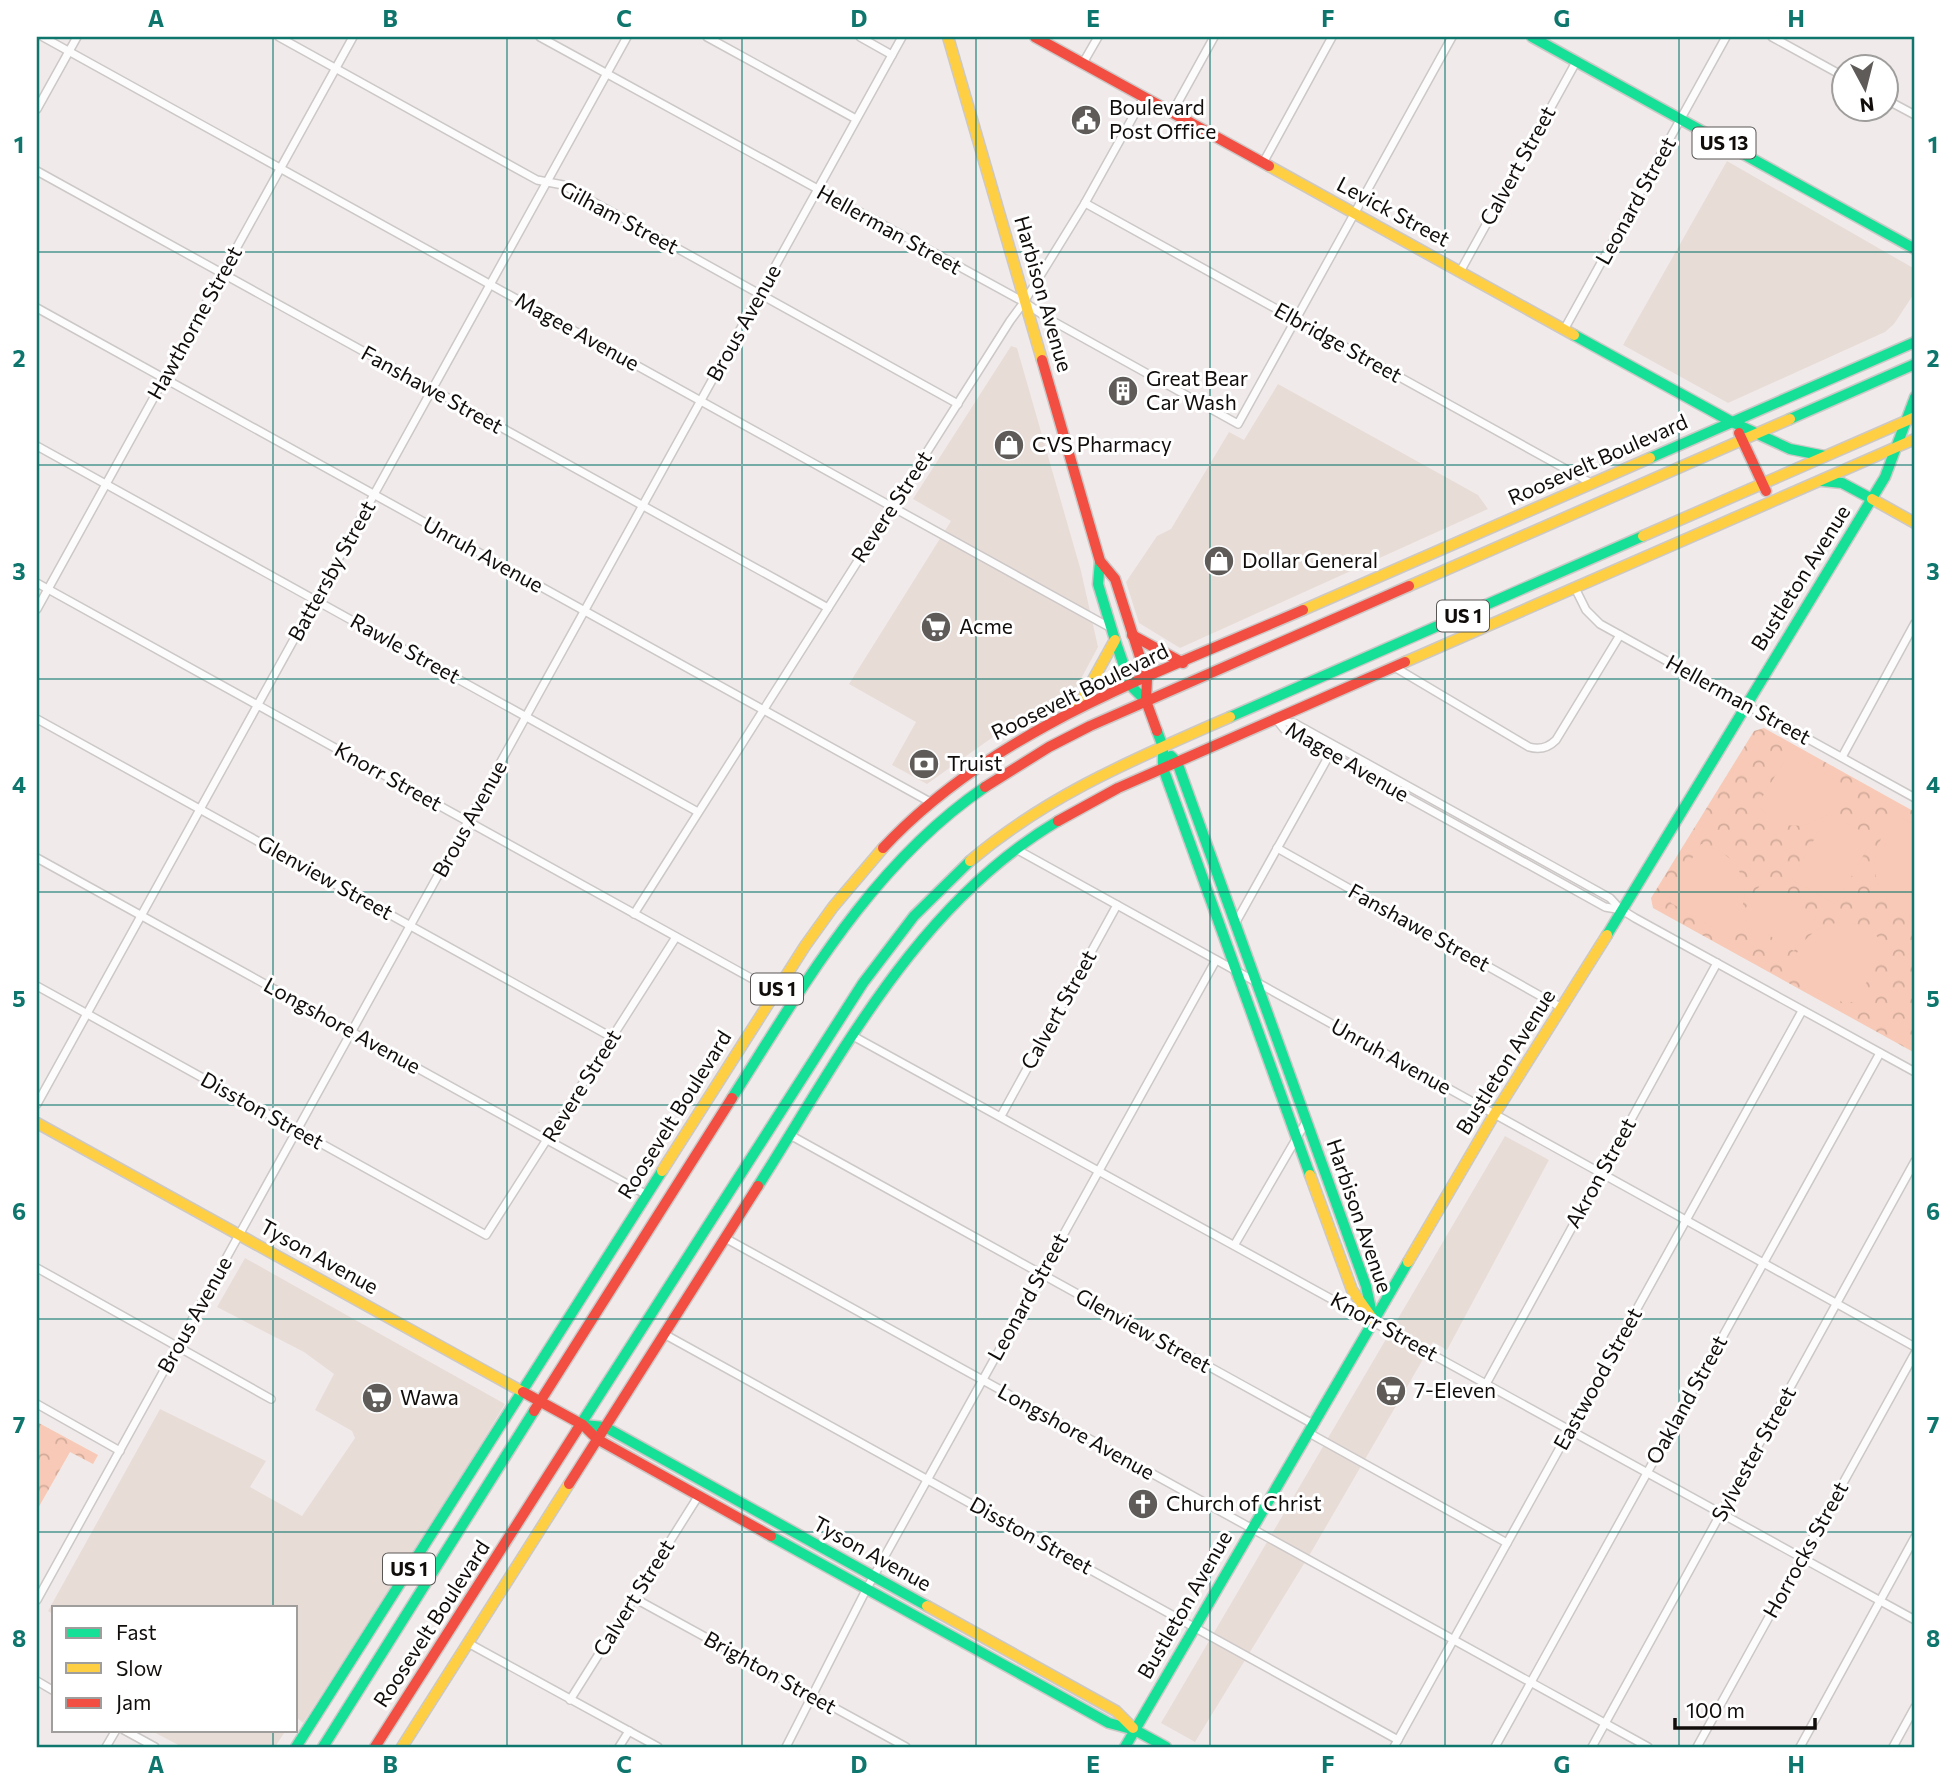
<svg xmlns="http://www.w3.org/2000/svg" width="1952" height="1784" font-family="Commissioner,sans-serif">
	<defs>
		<pattern id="park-crowns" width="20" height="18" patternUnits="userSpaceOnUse" patternTransform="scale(1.75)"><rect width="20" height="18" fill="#f7c9b6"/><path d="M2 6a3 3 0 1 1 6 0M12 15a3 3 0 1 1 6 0" fill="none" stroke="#d3ab9b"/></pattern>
	</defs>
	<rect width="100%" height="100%" fill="#f0ebea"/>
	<!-- built -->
	<g fill="#e8dcd7">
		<polygon points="1727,161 1915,269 1915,292 1894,324 1885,332 1728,403 1623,345"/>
		<polygon points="1011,346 1017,348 1081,571 1098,647 1074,692 1007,727 927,784 892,765 916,722 849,684 951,521 913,499"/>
		<polygon points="1278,384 1478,495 1488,509 1180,648 1139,623 1126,582 1157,536 1171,529 1229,432 1244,440"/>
		<polygon points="1505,1136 1549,1160 1447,1350 1433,1342 1313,1549 1195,1742 1161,1723"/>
		<polygon points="245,1258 505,1404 433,1523 303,1723 296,1717 296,1607 54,1607 54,1615 48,1611 160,1409 266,1461 250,1487 302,1516 355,1438 352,1431 315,1410 334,1374 304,1352 217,1307"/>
		<polygon points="150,1730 286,1730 275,1747 182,1747"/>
	</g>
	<!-- park -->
	<g fill="url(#park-crowns)">
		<polygon points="1764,728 1915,812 1915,1053 1653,908 1651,898 1754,731"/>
		<polygon points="37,1422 98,1455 93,1464 70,1452 37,1510"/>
	</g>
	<!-- pitch -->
	<g fill="#f7c9b6">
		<path d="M1794,754L1841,783L1838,797L1829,813L1873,838L1836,904L1792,880L1828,814C1804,831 1776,831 1758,804L1788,755Z"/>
		<path d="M1900,817L1915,825V918C1868,903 1861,845 1900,817Z"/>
		<path d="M1701,844C1747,854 1760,904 1723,934L1671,903L1669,896Z"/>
		<polygon points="1762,882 1816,916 1794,951 1740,917"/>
		<path d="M1844,922C1863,924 1877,932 1887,949L1855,1001L1845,1004L1792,970C1796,942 1816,924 1844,922Z"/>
	</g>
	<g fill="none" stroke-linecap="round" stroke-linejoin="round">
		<!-- street casing -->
		<g stroke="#ccc8c7" stroke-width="10">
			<g id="street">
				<polyline points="43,37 1111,628"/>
				<polyline points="279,37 537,180 563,185 958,404"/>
				<polyline points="540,37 1024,302 1049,319 1238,424 1452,37"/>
				<polyline points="707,37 856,119"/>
				<polyline points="860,37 892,55"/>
				<polyline points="1772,37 1843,76"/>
				<polyline points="1083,63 1098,37"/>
				<polyline points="1885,99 1915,115"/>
				<polyline points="37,109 77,37"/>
				<polyline points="1172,113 1214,37"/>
				<polyline points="1263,163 1332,37"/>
				<polyline points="37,171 828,608"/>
				<polyline points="1085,203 1591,483"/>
				<polyline points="1461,270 1576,62"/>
				<polyline points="37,308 930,802"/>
				<polyline points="1565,328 1726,37"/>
				<polyline points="37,446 698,812"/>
				<polyline points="37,583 776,992"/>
				<polyline points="1575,588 1586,610 1600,624 1915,798"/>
				<polyline points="37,609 353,37"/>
				<path d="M1396,668L1529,747C1539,750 1548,748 1556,740L1620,635"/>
				<polyline points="37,719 613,1038"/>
				<polyline points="1276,719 1284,729 1605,907 1622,910 1635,918 1915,1072"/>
				<polyline points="1278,720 1296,724 1610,898 1621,910"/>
				<polyline points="1842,757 1915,623"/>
				<polyline points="1277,848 1562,1008"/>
				<polyline points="1016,849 1915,1347"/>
				<polyline points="37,858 647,1195"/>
				<polyline points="634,914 1010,321 1024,302 1085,203 1144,97"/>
				<polyline points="1236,922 1331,752"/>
				<polyline points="37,986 486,1235 676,937"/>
				<polyline points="853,1036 1915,1620"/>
				<polyline points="37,1104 627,37"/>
				<polyline points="1001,1116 1117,905"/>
				<polyline points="790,1135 1313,1424"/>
				<polyline points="725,1238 1648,1747"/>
				<polyline points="1235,1244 1306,1122"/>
				<polyline points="37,1268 271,1399"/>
				<polyline points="664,1334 1398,1740"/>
				<polyline points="1486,1384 1717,963"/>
				<polyline points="37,1404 120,1451"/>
				<polyline points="1309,1433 1507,1543"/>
				<polyline points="634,1598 906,1747"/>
				<polyline points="37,1600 902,37"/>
				<polyline points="468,1643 658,1747"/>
				<polyline points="37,1681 54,1691"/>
				<polyline points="570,1700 699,1495"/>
				<polyline points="124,1730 155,1747"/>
				<polyline points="106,1747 116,1730"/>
				<polyline points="619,1747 629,1731"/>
				<polyline points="786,1747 866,1590 1216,960"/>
				<polyline points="1394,1747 1802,1011"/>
				<polyline points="1495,1747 1880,1053"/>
				<polyline points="1592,1747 1915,1161"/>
				<polyline points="1697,1747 1915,1353"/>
				<polyline points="1800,1747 1915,1537"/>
				<polyline points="1893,1747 1915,1707"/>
			</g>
		</g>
		<!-- fast casing -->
		<g stroke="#ccc8c7" stroke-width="13">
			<g id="fast">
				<polyline points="1532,37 1915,249"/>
				<polyline points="1574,335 1732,422 1790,449 1825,456"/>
				<polyline points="1790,419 1915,364"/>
				<polyline points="1650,458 1915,342"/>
				<polyline points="1822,481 1842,483 1872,499"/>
				<polyline points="1100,561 1098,584 1115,640 1131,686 1146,701"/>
				<polyline points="1230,717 1643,536"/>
				<polyline points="1157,731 1163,747 1163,768 1310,1175"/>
				<polyline points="1171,756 1177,762 1366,1286 1372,1314"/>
				<polyline points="1607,935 1885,477 1915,397"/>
				<path d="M732,1098C804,985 871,865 985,787"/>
				<path d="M758,1186C843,1052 918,904 1058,821"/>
				<polyline points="583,1425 605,1427 927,1606"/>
				<polyline points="577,1430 863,983 914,916 970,861"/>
				<polyline points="771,1536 1109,1723 1135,1730 1166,1747"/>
				<polyline points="296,1747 662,1171"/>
				<polyline points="323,1747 534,1411"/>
				<polyline points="1125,1747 1408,1262"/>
			</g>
		</g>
		<!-- slow casing -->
		<g stroke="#ccc8c7" stroke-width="13">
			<g id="slow">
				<polyline points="948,37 1042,360"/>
				<polyline points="1269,166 1574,335"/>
				<polyline points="1872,499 1915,523"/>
				<polyline points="1643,536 1915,417"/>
				<polyline points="1409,586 1790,419"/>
				<polyline points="1303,610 1650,458"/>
				<polyline points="1405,662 1915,439"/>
				<polyline points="1077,709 1115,640"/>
				<path d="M970,861C1049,794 1137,758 1230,717"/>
				<polyline points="37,1123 523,1392"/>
				<polyline points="662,1171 805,946 833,907 883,848"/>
				<polyline points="1310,1175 1352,1290 1374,1321"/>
				<polyline points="1408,1262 1494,1115 1607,935"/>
				<polyline points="927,1606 1116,1711 1133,1728"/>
				<polyline points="402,1747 569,1484"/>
			</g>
		</g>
		<!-- jam casing -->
		<g stroke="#ccc8c7" stroke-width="13">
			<g id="jam">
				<polyline points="1035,37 1269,166"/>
				<polyline points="1042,360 1100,561 1115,579 1147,679 1146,701 1157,731"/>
				<polyline points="1739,433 1766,491"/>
				<polyline points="1132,635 1183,663"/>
				<polyline points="985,787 1049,747 1090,726 1409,586"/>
				<polyline points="1058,821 1118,788 1405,662"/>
				<path d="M883,848C995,728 1156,674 1303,610"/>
				<polyline points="523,1392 583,1425 597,1439 771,1536"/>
				<polyline points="534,1411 732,1098"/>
				<polyline points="569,1484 758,1186"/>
				<polyline points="375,1747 577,1430"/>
			</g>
		</g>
		<!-- street -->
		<use href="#street" stroke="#fdfcfc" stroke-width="7"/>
		<!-- fast -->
		<use href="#fast" stroke="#16e098" stroke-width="10"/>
		<!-- slow -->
		<use href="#slow" stroke="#ffcf43" stroke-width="10"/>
		<!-- jam -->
		<use href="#jam" stroke="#f24e42" stroke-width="10"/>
	</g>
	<!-- grid -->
	<path fill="none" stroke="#0f766e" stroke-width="2" stroke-opacity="0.55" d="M273,37V1607M507,37V1747M742,37V1747M976,37V1747M1210,37V1747M1445,37V1747M1679,37V1747M37,252H1915M37,465H1915M37,679H1915M37,892H1915M37,1105H1915M37,1319H1915M37,1532H1915M273,1730V1747"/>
	<!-- icons -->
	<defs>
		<g id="civic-disc" transform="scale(1.575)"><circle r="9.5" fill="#5e5b59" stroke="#fff"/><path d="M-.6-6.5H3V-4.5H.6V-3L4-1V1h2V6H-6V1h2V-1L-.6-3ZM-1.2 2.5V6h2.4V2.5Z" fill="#fff"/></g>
		<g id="building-disc" transform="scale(1.575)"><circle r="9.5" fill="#5e5b59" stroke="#fff"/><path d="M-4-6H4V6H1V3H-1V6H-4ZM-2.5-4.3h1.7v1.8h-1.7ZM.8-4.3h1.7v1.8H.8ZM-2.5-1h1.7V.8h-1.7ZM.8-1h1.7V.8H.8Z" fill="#fff"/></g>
		<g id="shop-disc" transform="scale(1.575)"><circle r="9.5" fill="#5e5b59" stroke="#fff"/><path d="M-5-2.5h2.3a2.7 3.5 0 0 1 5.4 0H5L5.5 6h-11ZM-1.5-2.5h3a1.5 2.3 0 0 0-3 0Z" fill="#fff"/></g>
		<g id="supermarket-disc" transform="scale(1.575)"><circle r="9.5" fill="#5e5b59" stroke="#fff"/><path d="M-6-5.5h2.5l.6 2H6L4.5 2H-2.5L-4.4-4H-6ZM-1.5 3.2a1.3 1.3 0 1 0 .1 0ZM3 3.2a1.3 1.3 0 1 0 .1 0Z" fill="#fff"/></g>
		<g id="bank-disc" transform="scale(1.575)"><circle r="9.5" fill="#5e5b59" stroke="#fff"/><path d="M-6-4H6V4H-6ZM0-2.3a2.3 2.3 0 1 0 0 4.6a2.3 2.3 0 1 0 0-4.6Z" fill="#fff"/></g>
		<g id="church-disc" transform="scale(1.575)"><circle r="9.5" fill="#5e5b59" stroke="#fff"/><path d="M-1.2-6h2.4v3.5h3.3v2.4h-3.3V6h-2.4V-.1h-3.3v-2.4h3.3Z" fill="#fff"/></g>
	</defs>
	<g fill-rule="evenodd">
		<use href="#civic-disc" x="1086" y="120"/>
		<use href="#building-disc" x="1123" y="391"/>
		<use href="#shop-disc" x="1009" y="445"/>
		<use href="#shop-disc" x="1219" y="561"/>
		<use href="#supermarket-disc" x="936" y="627"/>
		<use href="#bank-disc" x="924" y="764"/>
		<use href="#supermarket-disc" x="1391" y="1391"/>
		<use href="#supermarket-disc" x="377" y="1398"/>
		<use href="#church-disc" x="1143" y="1504"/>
	</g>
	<g text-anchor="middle" stroke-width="6" stroke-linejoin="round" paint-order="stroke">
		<!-- shield labels -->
		<g fill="#fff" stroke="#585654" stroke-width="2">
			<rect x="1692.5" y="127.5" width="63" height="31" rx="5"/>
			<rect x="1437" y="600.5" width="52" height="31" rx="5"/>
			<rect x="751" y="973.5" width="52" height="31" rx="5"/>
			<rect x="383" y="1553.5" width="52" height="31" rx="5"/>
		</g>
		<g font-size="19" font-weight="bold" fill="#100d0b">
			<text x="1724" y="150">US 13</text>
			<text x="1463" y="623">US 1</text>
			<text x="777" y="996">US 1</text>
			<text x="409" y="1576">US 1</text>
		</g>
		<!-- poi labels -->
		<g font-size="21" fill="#100d0b" stroke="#fff" text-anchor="start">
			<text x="1109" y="115">Boulevard<tspan x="1109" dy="24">Post Office</tspan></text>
			<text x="1146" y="386">Great Bear<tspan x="1146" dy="24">Car Wash</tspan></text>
			<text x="1032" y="452">CVS Pharmacy</text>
			<text x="1242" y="568">Dollar General</text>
			<text x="959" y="634">Acme</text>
			<text x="947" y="771">Truist</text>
			<text x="1414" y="1398">7-Eleven</text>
			<text x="400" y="1405">Wawa</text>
			<text x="1166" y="1511">Church of Christ</text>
		</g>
		<!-- street labels -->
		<g font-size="21" fill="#100d0b" stroke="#fff">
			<text transform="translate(1518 166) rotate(-61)" y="7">Calvert Street</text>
			<text transform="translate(1636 201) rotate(-61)" y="7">Leonard Street</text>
			<text transform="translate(1393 212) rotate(28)" y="7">Levick Street</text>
			<text transform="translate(619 218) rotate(28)" y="7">Gilham Street</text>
			<text transform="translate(889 230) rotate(29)" y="7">Hellerman Street</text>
			<text transform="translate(1043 294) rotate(74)" y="7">Harbison Avenue</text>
			<text transform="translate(195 323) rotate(-61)" y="7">Hawthorne Street</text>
			<text transform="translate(744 323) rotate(-61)" y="7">Brous Avenue</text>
			<text transform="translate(577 332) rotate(29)" y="7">Magee Avenue</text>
			<text transform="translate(1338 343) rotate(29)" y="7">Elbridge Street</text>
			<text transform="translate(432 390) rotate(29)" y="7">Fanshawe Street</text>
			<text transform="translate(1598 460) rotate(-24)" y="7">Roosevelt Boulevard</text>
			<text transform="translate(892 507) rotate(-57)" y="7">Revere Street</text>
			<text transform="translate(483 555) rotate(29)" y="7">Unruh Avenue</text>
			<text transform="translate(332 571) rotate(-61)" y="7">Battersby Street</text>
			<text transform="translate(1801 578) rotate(-58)" y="7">Bustleton Avenue</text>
			<text transform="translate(405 649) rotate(29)" y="7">Rawle Street</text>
			<text transform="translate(1080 692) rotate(-26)" y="7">Roosevelt Boulevard</text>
			<text transform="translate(1738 700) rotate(29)" y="7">Hellerman Street</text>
			<text transform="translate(1347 762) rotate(30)" y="7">Magee Avenue</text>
			<text transform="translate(388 777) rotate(29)" y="7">Knorr Street</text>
			<text transform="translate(470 819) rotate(-61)" y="7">Brous Avenue</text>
			<text transform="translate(325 878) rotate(29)" y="7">Glenview Street</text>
			<text transform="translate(1419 928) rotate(29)" y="7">Fanshawe Street</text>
			<text transform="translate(1059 1010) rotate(-61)" y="7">Calvert Street</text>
			<text transform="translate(342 1026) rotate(29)" y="7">Longshore Avenue</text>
			<text transform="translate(1391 1057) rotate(29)" y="7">Unruh Avenue</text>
			<text transform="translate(1506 1062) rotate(-58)" y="7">Bustleton Avenue</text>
			<text transform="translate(582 1086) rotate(-58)" y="7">Revere Street</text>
			<text transform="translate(262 1111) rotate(29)" y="7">Disston Street</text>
			<text transform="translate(675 1115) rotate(-58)" y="7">Roosevelt Boulevard</text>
			<text transform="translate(1601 1173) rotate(-61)" y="7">Akron Street</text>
			<text transform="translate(1359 1216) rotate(71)" y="7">Harbison Avenue</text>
			<text transform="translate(319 1257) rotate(29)" y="7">Tyson Avenue</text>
			<text transform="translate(1028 1297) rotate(-61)" y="7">Leonard Street</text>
			<text transform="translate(195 1315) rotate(-61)" y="7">Brous Avenue</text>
			<text transform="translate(1384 1327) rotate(29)" y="7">Knorr Street</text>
			<text transform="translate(1143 1331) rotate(29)" y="7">Glenview Street</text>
			<text transform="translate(1598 1379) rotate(-61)" y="7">Eastwood Street</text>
			<text transform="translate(1687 1400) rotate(-61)" y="7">Oakland Street</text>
			<text transform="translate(1076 1432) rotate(29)" y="7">Longshore Avenue</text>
			<text transform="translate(1754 1454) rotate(-61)" y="7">Sylvester Street</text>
			<text transform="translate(1031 1536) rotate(29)" y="7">Disston Street</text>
			<text transform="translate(1806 1550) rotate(-61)" y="7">Horrocks Street</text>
			<text transform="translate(872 1554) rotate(29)" y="7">Tyson Avenue</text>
			<text transform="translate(634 1598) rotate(-58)" y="7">Calvert Street</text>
			<text transform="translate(1185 1605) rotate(-60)" y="7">Bustleton Avenue</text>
			<text transform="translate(432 1624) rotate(-57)" y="7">Roosevelt Boulevard</text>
			<text transform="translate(770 1673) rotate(29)" y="7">Brighton Street</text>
		</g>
	</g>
	<!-- border -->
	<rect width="1952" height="1784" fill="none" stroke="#ffffff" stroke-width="77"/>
	<!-- legend -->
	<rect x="52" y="1606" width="245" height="126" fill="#ffffff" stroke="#9f9e9d" stroke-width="2"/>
	<rect x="66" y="1628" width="35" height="10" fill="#16e098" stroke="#9f9e9d" stroke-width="2"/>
	<text x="116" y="1640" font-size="21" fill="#100d0b">Fast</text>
	<rect x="66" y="1663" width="35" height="10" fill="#ffcf43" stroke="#9f9e9d" stroke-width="2"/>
	<text x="116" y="1676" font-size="21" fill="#100d0b">Slow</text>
	<rect x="66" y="1698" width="35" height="10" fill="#f24e42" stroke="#9f9e9d" stroke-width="2"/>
	<text x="116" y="1710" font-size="21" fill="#100d0b">Jam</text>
	<!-- north arrow -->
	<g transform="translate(1865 88) rotate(173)"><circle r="33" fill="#ffffff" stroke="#9f9e9d" stroke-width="2"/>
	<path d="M0-5L12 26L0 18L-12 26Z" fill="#5e5b59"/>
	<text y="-10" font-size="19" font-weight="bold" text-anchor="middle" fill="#100d0b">N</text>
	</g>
	<!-- scale -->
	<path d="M1675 1718v10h140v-10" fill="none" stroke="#100d0b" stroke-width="3.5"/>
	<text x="1686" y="1718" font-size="21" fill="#100d0b" stroke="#ffffff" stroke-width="5" paint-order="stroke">100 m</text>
	<rect x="38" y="38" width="1875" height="1708" fill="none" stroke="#0f766e" stroke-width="2.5"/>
	<g font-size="23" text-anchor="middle" font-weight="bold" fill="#0f766e">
		<text x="156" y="27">A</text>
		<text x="390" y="27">B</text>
		<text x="624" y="27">C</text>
		<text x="859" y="27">D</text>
		<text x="1093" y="27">E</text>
		<text x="1328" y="27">F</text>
		<text x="1562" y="27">G</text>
		<text x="1796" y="27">H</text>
		<text x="19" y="153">1</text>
		<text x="1933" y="153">1</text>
		<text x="19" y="367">2</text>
		<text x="1933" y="367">2</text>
		<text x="19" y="580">3</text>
		<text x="1933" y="580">3</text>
		<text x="19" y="793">4</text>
		<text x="1933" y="793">4</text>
		<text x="19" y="1007">5</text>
		<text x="1933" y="1007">5</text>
		<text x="19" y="1220">6</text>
		<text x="1933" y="1220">6</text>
		<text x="19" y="1433">7</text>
		<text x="1933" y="1433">7</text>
		<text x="19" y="1647">8</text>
		<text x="1933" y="1647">8</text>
		<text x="156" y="1773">A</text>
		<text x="390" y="1773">B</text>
		<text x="624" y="1773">C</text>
		<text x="859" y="1773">D</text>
		<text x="1093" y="1773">E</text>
		<text x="1328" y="1773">F</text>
		<text x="1562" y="1773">G</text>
		<text x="1796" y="1773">H</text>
	</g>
</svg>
